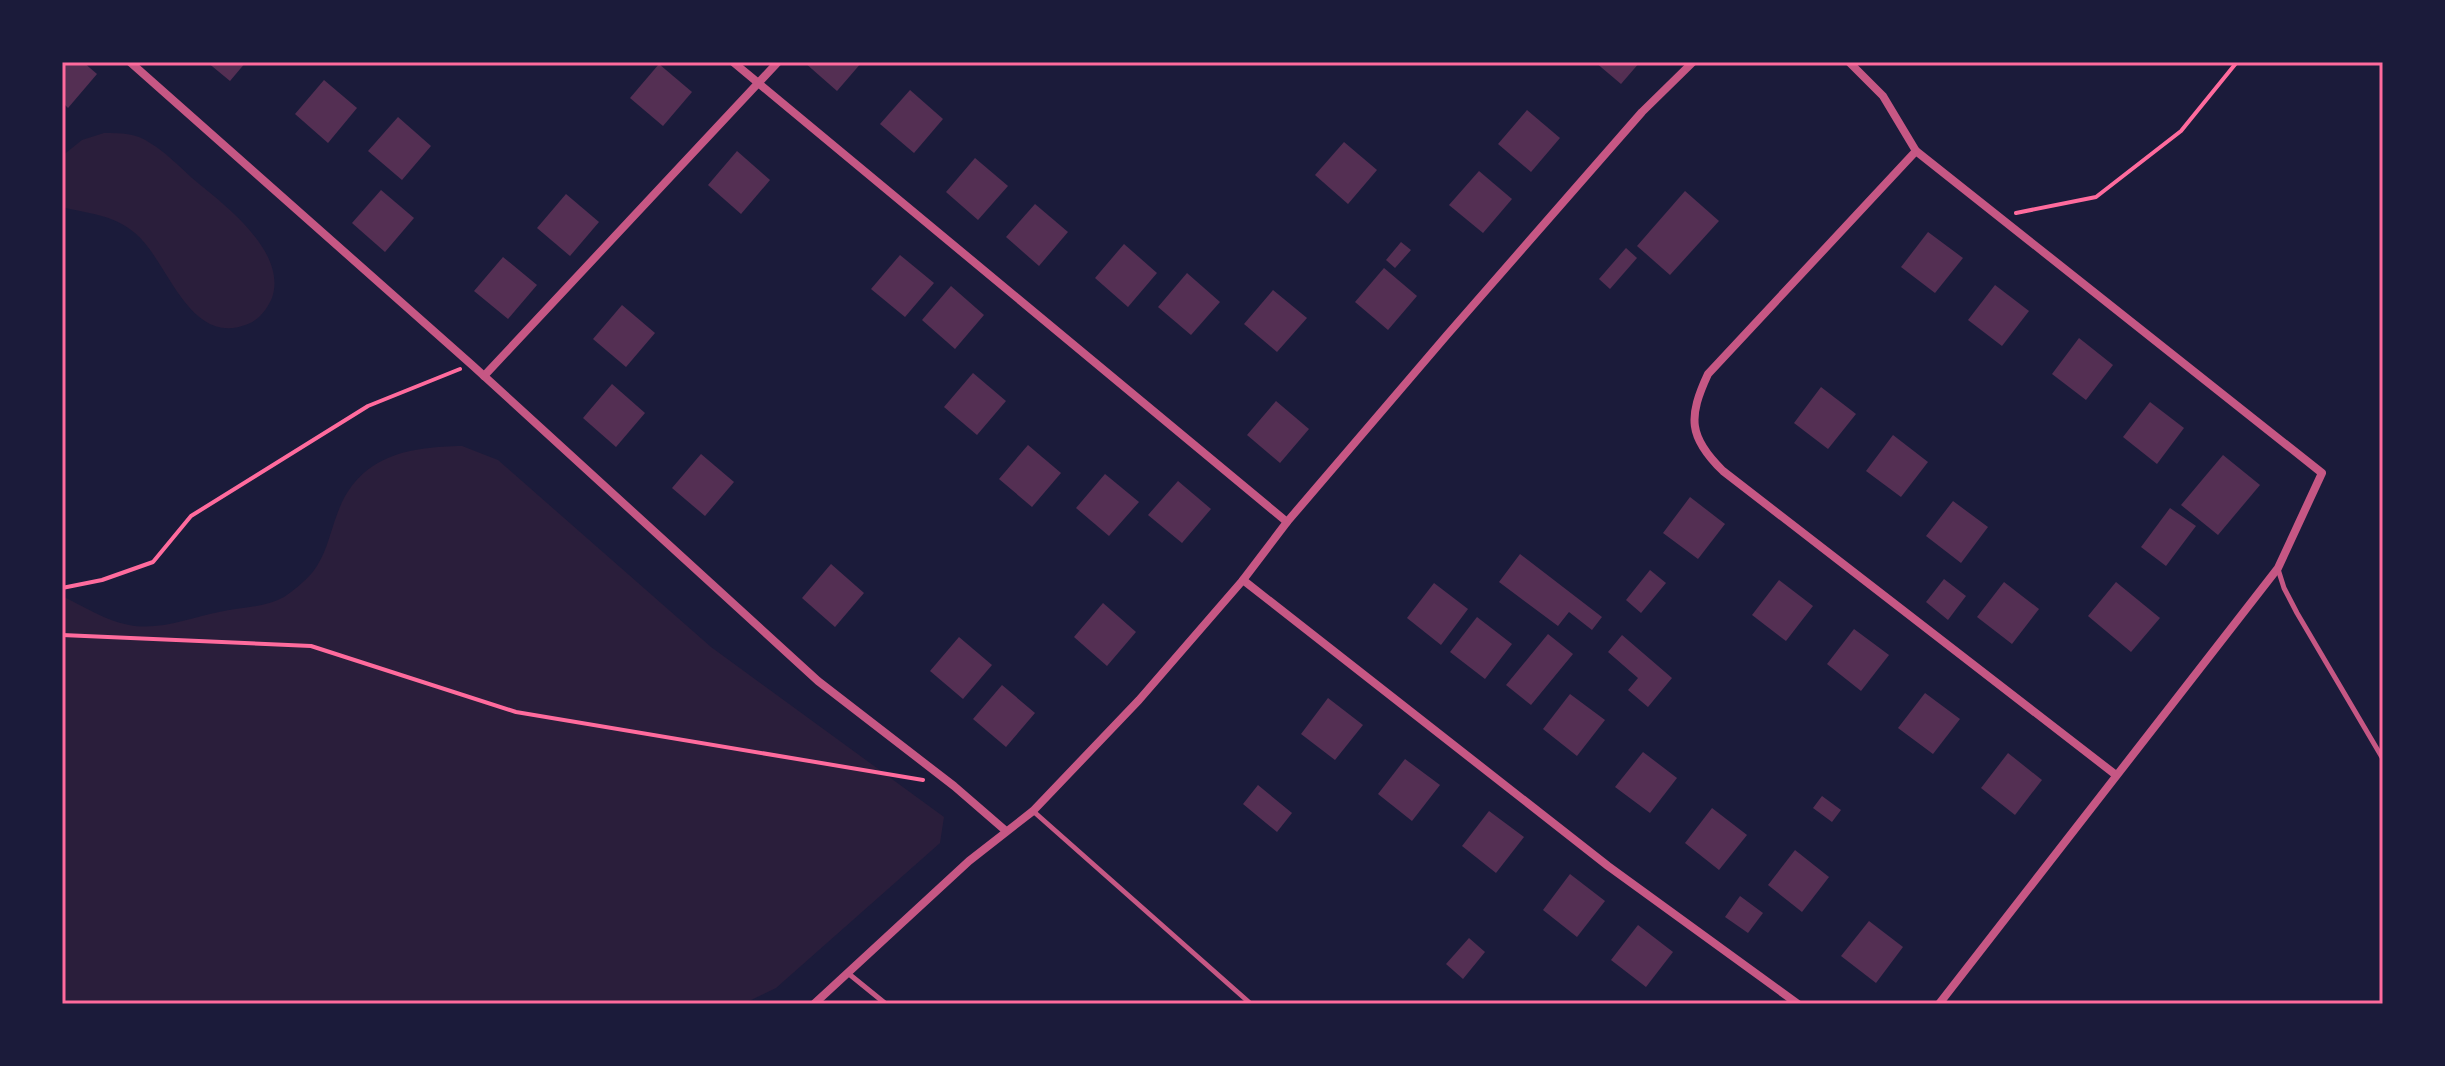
<svg xmlns="http://www.w3.org/2000/svg" width="2445" height="1066" font-family="'Alegreya Sans',sans-serif">
	<rect width="100%" height="100%" fill="#1b1b3a"/>
	<!-- green -->
	<g fill="#2a1e3b">
		<path d="M104,133C120,133 137,133 150,143C165,152 179,166 192,178C222,203 288,251 272,298C267,309 260,319 248,324C188,348 169,261 135,233C113,214 88,214 62,207V156L82,140Z"/>
		<path d="M462,446L498,460L711,647L944,817L940,843L776,988L743,1004H62V596C83,606 106,621 129,625C159,631 190,618 219,612C240,607 264,608 284,597C292,592 305,581 312,573C328,553 330,530 340,507C363,454 411,447 462,446Z"/>
	</g>
	<!-- building -->
	<g fill="#542f53">
		<polygon points="62,62 83,62 97,74 68,108 62,102"/>
		<polygon points="207,62 246,62 230,81"/>
		<polygon points="804,62 862,62 837,91"/>
		<polygon points="1595,62 1640,62 1621,84"/>
		<polygon points="659,64 692,92 663,126 630,98"/>
		<polygon points="324,80 357,108 328,143 295,114"/>
		<polygon points="910,90 943,119 914,153 880,124"/>
		<polygon points="1527,110 1560,138 1531,172 1498,144"/>
		<polygon points="398,117 431,146 402,180 368,151"/>
		<polygon points="1344,142 1377,170 1348,204 1315,175"/>
		<polygon points="737,151 770,180 741,214 708,185"/>
		<polygon points="975,158 1008,186 978,220 946,192"/>
		<polygon points="1479,171 1512,199 1483,233 1449,205"/>
		<polygon points="381,190 414,218 385,252 352,223"/>
		<polygon points="1685,191 1719,221 1670,275 1637,246"/>
		<polygon points="566,194 599,222 570,256 537,228"/>
		<polygon points="1035,204 1068,232 1039,266 1006,237"/>
		<polygon points="1928,232 1963,258 1935,293 1901,267"/>
		<polygon points="1401,242 1411,250 1395,268 1386,260"/>
		<polygon points="1124,244 1157,273 1128,307 1095,278"/>
		<polygon points="1626,248 1637,258 1610,289 1599,279"/>
		<polygon points="900,255 934,283 905,317 871,289"/>
		<polygon points="503,257 537,285 508,319 474,291"/>
		<polygon points="1384,268 1417,296 1388,330 1355,302"/>
		<polygon points="1187,273 1220,302 1191,335 1158,307"/>
		<polygon points="1995,285 2029,311 2002,346 1968,320"/>
		<polygon points="951,286 984,315 955,349 922,320"/>
		<polygon points="1273,290 1307,318 1277,352 1244,324"/>
		<polygon points="622,305 655,333 626,367 593,339"/>
		<polygon points="2079,338 2113,365 2086,400 2052,374"/>
		<polygon points="973,373 1006,401 977,435 944,407"/>
		<polygon points="612,384 645,413 616,447 583,418"/>
		<polygon points="1821,387 1856,414 1828,449 1794,423"/>
		<polygon points="1276,401 1309,429 1280,463 1247,435"/>
		<polygon points="2150,402 2184,428 2157,464 2123,437"/>
		<polygon points="1893,435 1928,462 1901,497 1866,471"/>
		<polygon points="1028,445 1061,473 1032,507 999,479"/>
		<polygon points="701,454 734,482 705,516 672,488"/>
		<polygon points="2223,455 2260,485 2218,535 2181,505"/>
		<polygon points="1105,474 1139,502 1109,536 1076,508"/>
		<polygon points="1178,481 1211,509 1182,543 1148,515"/>
		<polygon points="1690,497 1725,524 1698,559 1663,533"/>
		<polygon points="1953,501 1988,527 1961,563 1926,536"/>
		<polygon points="2170,508 2196,526 2166,566 2141,547"/>
		<polygon points="1520,554 1602,617 1592,630 1569,612 1558,626 1499,582"/>
		<polygon points="831,564 864,593 835,627 802,598"/>
		<polygon points="1650,570 1666,583 1641,613 1626,600"/>
		<polygon points="1944,579 1966,596 1948,620 1926,602"/>
		<polygon points="1779,580 1813,606 1786,641 1752,615"/>
		<polygon points="2004,582 2039,609 2012,644 1977,617"/>
		<polygon points="2116,582 2160,618 2131,652 2088,616"/>
		<polygon points="1434,583 1468,609 1441,645 1407,618"/>
		<polygon points="1103,603 1136,632 1107,666 1074,637"/>
		<polygon points="1477,617 1512,644 1485,679 1450,652"/>
		<polygon points="1854,629 1889,655 1861,691 1827,664"/>
		<polygon points="1548,634 1573,654 1531,705 1506,685"/>
		<polygon points="1622,635 1672,678 1648,707 1628,690 1638,678 1608,652"/>
		<polygon points="959,637 992,665 963,699 930,671"/>
		<polygon points="1002,685 1035,713 1006,747 973,719"/>
		<polygon points="1925,693 1960,719 1933,754 1898,728"/>
		<polygon points="1570,694 1605,720 1577,756 1543,729"/>
		<polygon points="1328,698 1363,725 1335,760 1301,734"/>
		<polygon points="1643,752 1677,778 1650,813 1615,787"/>
		<polygon points="2008,753 2042,780 2015,815 1981,788"/>
		<polygon points="1405,759 1440,785 1412,821 1378,794"/>
		<polygon points="1258,785 1292,813 1277,832 1243,804"/>
		<polygon points="1822,796 1841,810 1832,822 1813,808"/>
		<polygon points="1712,808 1747,835 1719,870 1685,843"/>
		<polygon points="1489,811 1524,837 1496,873 1462,846"/>
		<polygon points="1795,850 1829,877 1802,912 1768,885"/>
		<polygon points="1570,874 1605,901 1577,937 1543,910"/>
		<polygon points="1740,896 1763,913 1748,933 1725,917"/>
		<polygon points="1869,921 1903,947 1876,983 1841,956"/>
		<polygon points="1638,925 1673,952 1646,987 1611,960"/>
		<polygon points="1469,938 1485,952 1463,979 1446,964"/>
	</g>
	<g fill="none" stroke-linecap="round" stroke-linejoin="round">
		<!-- path -->
		<g stroke="#ff6b9d" stroke-width="4">
			<polyline points="2016,213 2096,197 2181,131 2237,62"/>
			<polyline points="62,588 102,580 153,562 191,516 368,406 460,369"/>
			<polyline points="62,635 311,646 516,712 923,780"/>
		</g>
		<!-- service -->
		<g stroke="#c65784" stroke-width="5">
			<polyline points="2278,569 2284,588 2297,613 2383,759"/>
			<polyline points="1033,811 1251,1004"/>
			<polyline points="849,974 886,1004"/>
		</g>
		<!-- minor -->
		<g stroke="#c65784" stroke-width="8">
			<polyline points="130,62 472,365 818,681 954,786 1006,831"/>
			<polyline points="733,62 1287,522"/>
			<polyline points="1849,62 1883,96 1916,151 2322,473 2278,568 1939,1004"/>
			<path d="M1916,151L1708,374C1688,417 1688,437 1723,471L2116,775"/>
			<polyline points="484,376 778,62"/>
			<polyline points="1243,580 1608,866 1798,1004"/>
			<polyline points="814,1004 969,861 1033,811 1139,700 1243,580 1287,522 1447,335 1642,112 1693,62"/>
		</g>
	</g>
	<!-- border -->
	<rect width="2445" height="1066" fill="none" stroke="#1b1b3a" stroke-width="128"/>
	<rect x="64" y="64" width="2317" height="938" fill="none" stroke="#ff6b9d" stroke-width="3"/>
</svg>
